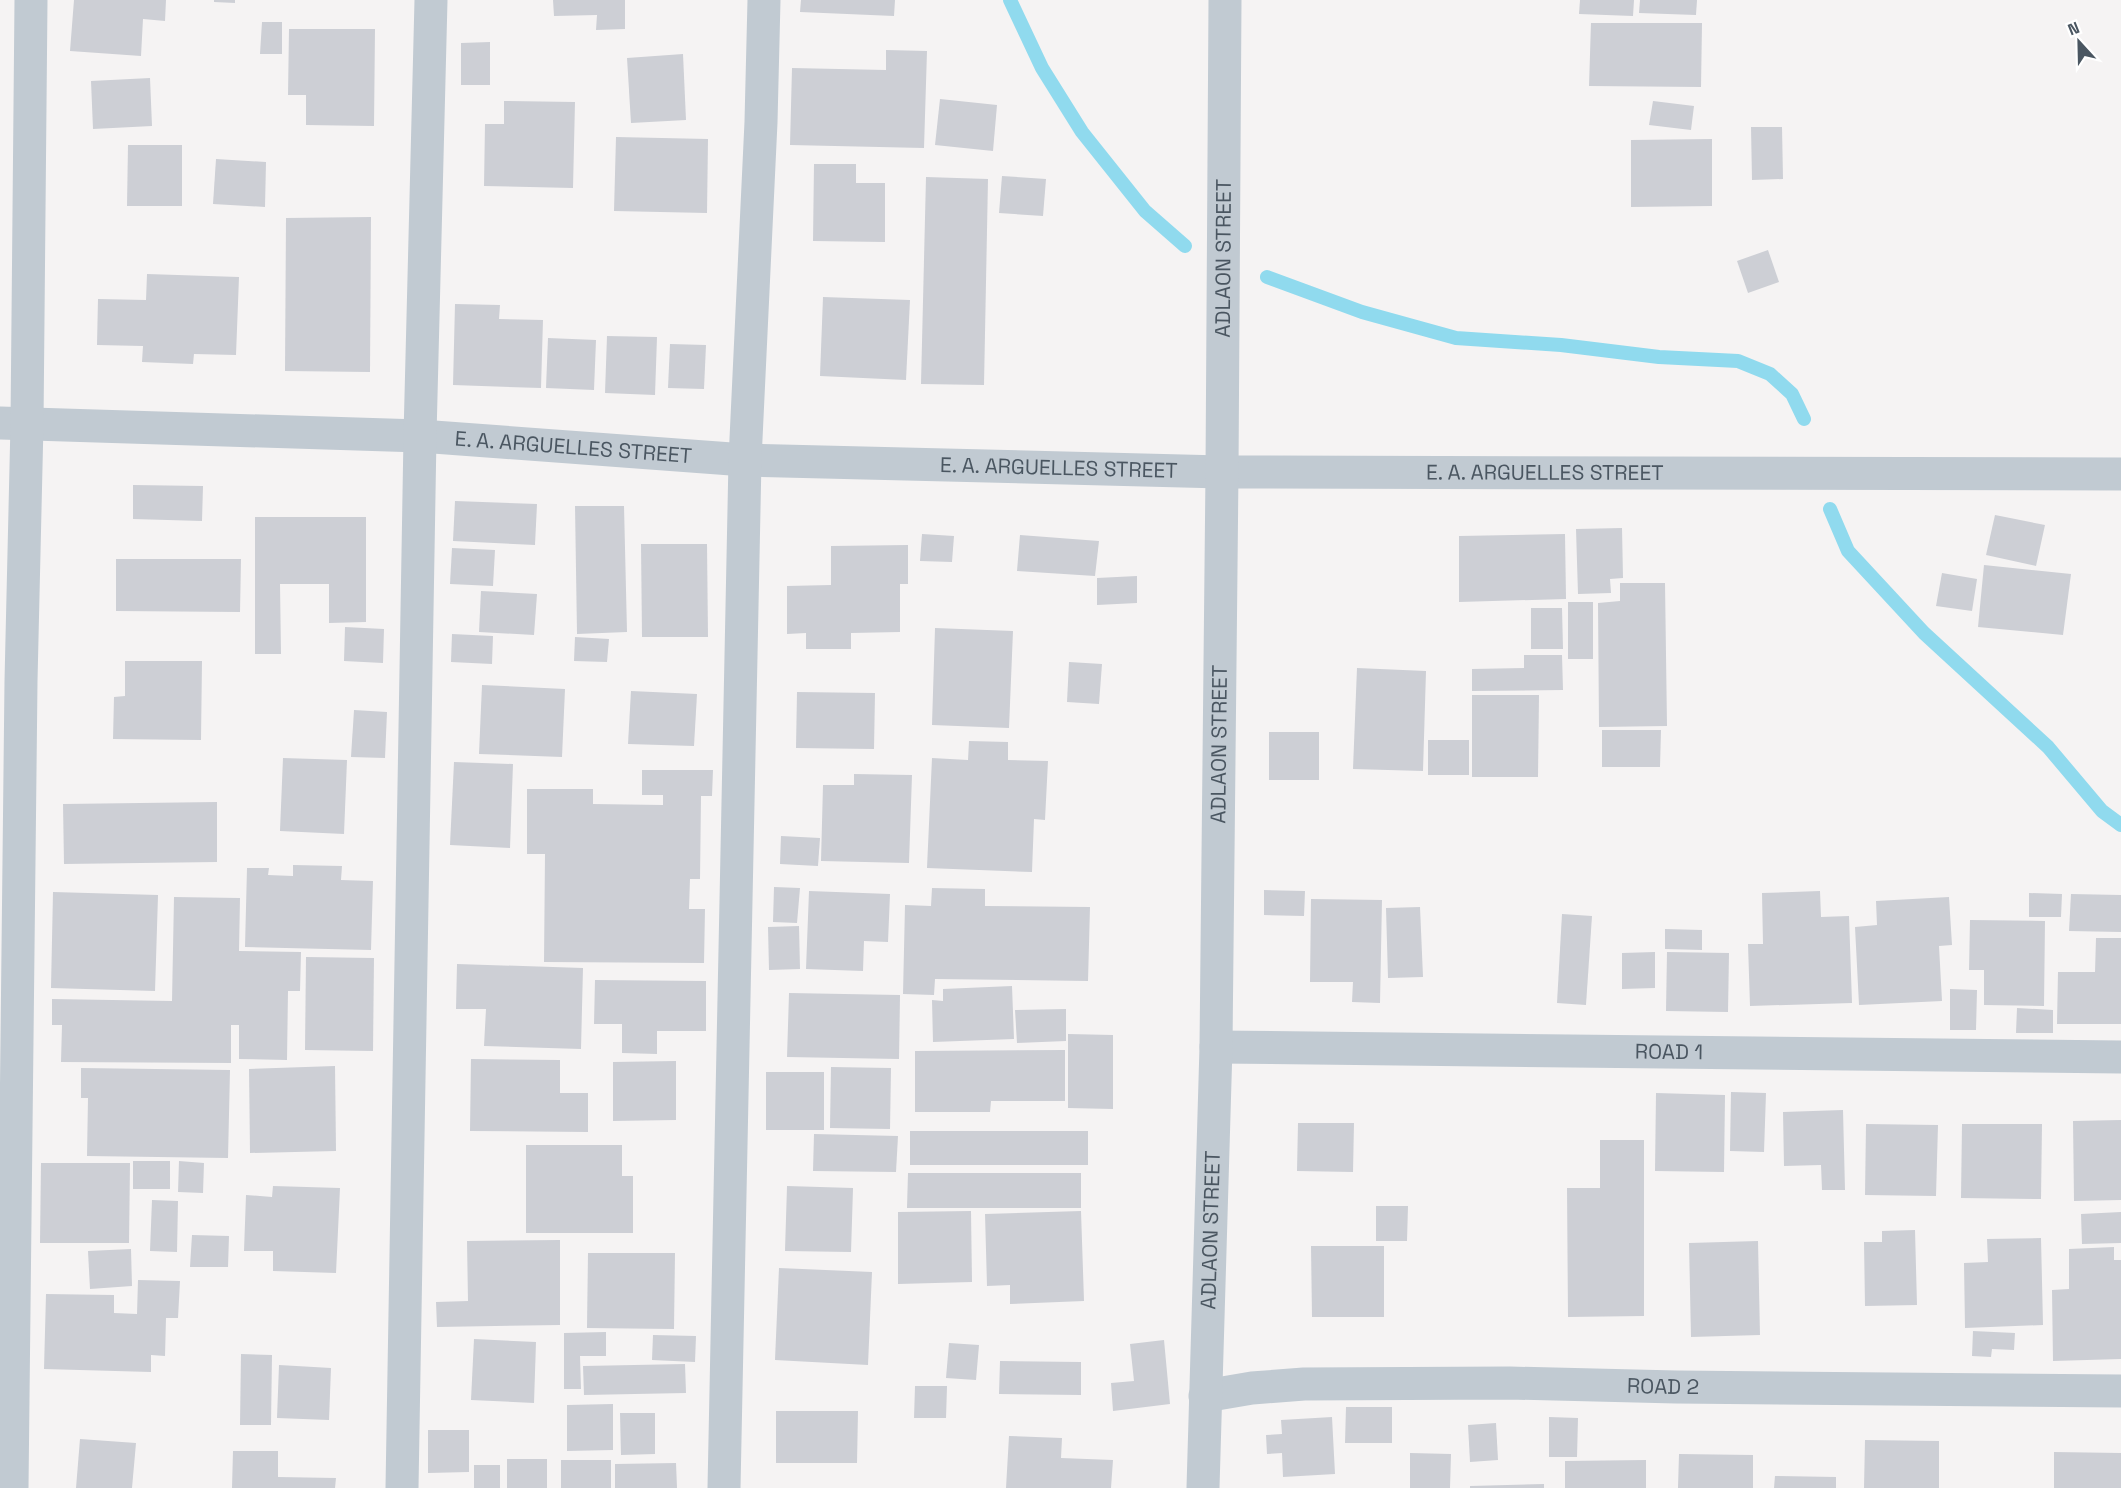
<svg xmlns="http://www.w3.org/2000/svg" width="2121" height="1488" font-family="'Space Grotesk',sans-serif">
	<rect width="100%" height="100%" fill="#f5f3f3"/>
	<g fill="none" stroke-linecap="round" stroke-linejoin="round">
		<!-- stream -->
		<g stroke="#90daee" stroke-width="14">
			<polyline points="1010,0 1042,68 1082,132 1145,211 1185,246"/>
			<polyline points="1267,277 1362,312 1456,338 1561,345 1659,357 1738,361 1770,374 1792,394 1804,419"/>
			<polyline points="1830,509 1848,551 1924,633 2048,747 2102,811 2121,825"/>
		</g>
	</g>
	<!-- building -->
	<g fill="#cdcfd5">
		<polygon points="74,0 166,0 165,21 143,19 141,56 70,51"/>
		<polygon points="214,0 235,0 235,3 214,2"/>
		<polygon points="553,0 625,0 625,29 596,30 597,15 554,16"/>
		<polygon points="801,0 895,0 894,16 800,12"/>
		<polygon points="1580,0 1634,0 1633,16 1579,14"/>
		<polygon points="1640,0 1697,0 1696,15 1639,13"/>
		<polygon points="262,22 282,22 282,54 260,54"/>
		<polygon points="1591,23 1702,23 1701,87 1589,86"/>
		<polygon points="289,29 375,29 374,126 306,125 306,95 288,95"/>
		<polygon points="490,42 490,85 461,85 461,43"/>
		<polygon points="886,50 927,51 924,148 790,145 792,68 886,70"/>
		<polygon points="683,54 686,120 631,123 627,58"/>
		<polygon points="150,78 152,126 93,129 91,81"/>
		<polygon points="940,99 997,105 993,151 935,145"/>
		<polygon points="504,101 575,102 573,188 484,186 485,124 504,124"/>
		<polygon points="1653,101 1694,106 1691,130 1649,125"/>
		<polygon points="1751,127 1782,127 1783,179 1752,180"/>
		<polygon points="616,137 708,139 707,213 614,211"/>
		<polygon points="1712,139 1712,206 1631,207 1631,140"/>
		<polygon points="128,145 182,145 182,206 127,206"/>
		<polygon points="216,159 266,162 265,207 213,204"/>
		<polygon points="814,164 856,164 856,183 885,183 885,242 813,241"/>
		<polygon points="1002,176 1046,179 1043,216 999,213"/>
		<polygon points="926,177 988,179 984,385 921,384"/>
		<polygon points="371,217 370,372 285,371 286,218"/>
		<polygon points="1768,250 1779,282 1748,293 1737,261"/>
		<polygon points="147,274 239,277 236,355 194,354 193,364 142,362 143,346 97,345 98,299 146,300"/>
		<polygon points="823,297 910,300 906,380 820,376"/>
		<polygon points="455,304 500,305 499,319 543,320 541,388 453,385"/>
		<polygon points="607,336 657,337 655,395 605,393"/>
		<polygon points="548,338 596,340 594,390 546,388"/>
		<polygon points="670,344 706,345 704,389 668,388"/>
		<polygon points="133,485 203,486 202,521 133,519"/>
		<polygon points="455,501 537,504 535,545 453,541"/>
		<polygon points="575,506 624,506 627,632 577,634"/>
		<polygon points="1995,515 2045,525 2036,566 1986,555"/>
		<polygon points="255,517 366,517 366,622 329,623 329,584 280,584 281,654 255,654"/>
		<polygon points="1622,528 1623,578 1610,579 1611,593 1578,594 1576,529"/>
		<polygon points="922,534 954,536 952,562 920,561"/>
		<polygon points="1565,534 1566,599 1459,602 1459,536"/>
		<polygon points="1020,535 1099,541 1095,576 1017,571"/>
		<polygon points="641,544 707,544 708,637 642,637"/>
		<polygon points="908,545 908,584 900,584 900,632 851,633 851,649 806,649 806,633 787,634 787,586 831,585 831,546"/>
		<polygon points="452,548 495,550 493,586 450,584"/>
		<polygon points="116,559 241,559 240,612 116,611"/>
		<polygon points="1984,565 2071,574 2063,635 1978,627"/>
		<polygon points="1942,573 1977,579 1972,611 1936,606"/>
		<polygon points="1137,576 1137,603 1097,605 1097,578"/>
		<polygon points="1620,583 1665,583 1667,726 1599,727 1598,603 1620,601"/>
		<polygon points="481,591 537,594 534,635 479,632"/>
		<rect x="1568" y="602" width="25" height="57"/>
		<polygon points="1531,608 1562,608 1563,649 1531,649"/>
		<polygon points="345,627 384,629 383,663 344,661"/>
		<polygon points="935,628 1013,631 1009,728 932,725"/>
		<polygon points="452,634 493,636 492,664 451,662"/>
		<polygon points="575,637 609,639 607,662 574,661"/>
		<polygon points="1524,655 1562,655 1563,690 1472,691 1472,669 1524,668"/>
		<polygon points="125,661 202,661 201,740 113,739 114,697 125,696"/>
		<polygon points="1069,662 1102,664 1099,704 1067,702"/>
		<polygon points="1357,668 1426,671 1423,771 1353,769"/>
		<polygon points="482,685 565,689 562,757 479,754"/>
		<polygon points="631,691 697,694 694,746 628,744"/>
		<polygon points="797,692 875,693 874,749 796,748"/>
		<polygon points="1472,695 1539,695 1538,777 1472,777"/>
		<polygon points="354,710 387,712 385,758 351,757"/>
		<polygon points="1602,730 1661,730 1660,767 1602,767"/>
		<rect x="1269" y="732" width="50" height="48"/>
		<rect x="1428" y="740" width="41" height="35"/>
		<polygon points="969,741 1008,742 1008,760 1048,761 1045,820 1034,819 1032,872 927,868 932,758 968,760"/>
		<polygon points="283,758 347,760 344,834 280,831"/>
		<polygon points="454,762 513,764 510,848 450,845"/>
		<polygon points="642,770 713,770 712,796 701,796 700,879 690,879 689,909 705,909 704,963 544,962 545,854 527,854 527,789 593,789 593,804 663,805 663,795 642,795"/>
		<polygon points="854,774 912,775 909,863 821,861 823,785 854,785"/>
		<polygon points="217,802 217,862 64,864 63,804"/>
		<polygon points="781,836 820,838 818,866 780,864"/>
		<polygon points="293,865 342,866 341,880 373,881 371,950 245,947 247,868 269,868 268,875 293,876"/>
		<polygon points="774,887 800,888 797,923 773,922"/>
		<polygon points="932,888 985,889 985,906 1090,907 1088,981 935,979 934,995 903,994 905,905 931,906"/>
		<polygon points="1264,890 1305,891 1304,916 1264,915"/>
		<polygon points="809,891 890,894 888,942 864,941 863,971 806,969"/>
		<polygon points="1820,891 1821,917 1849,916 1852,1003 1750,1006 1748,944 1763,944 1762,893"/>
		<polygon points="53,892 158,895 155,991 51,988"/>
		<polygon points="2029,893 2062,894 2061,917 2029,917"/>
		<polygon points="2071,894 2121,895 2121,932 2069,931"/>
		<polygon points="174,897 240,898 239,951 301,952 300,991 288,991 287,1060 239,1059 239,1025 231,1025 231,1063 61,1062 62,1025 52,1025 52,999 172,1001"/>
		<polygon points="1949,897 1952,945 1939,946 1942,1001 1859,1005 1855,927 1877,925 1876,901"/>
		<polygon points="1311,899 1382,900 1380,1003 1352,1002 1353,982 1310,982"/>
		<polygon points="1420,907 1423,977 1388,978 1386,908"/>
		<polygon points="1562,914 1592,916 1586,1005 1557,1003"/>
		<polygon points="1970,920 2045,921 2044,1006 1984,1005 1984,970 1969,970"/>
		<polygon points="799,926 800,969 769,970 768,927"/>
		<polygon points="1665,929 1702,930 1702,950 1665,949"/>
		<polygon points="2096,938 2121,938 2121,1024 2057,1024 2058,972 2095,972"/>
		<polygon points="1655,952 1655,988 1622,989 1622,953"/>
		<polygon points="1667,952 1729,953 1728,1012 1666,1011"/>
		<polygon points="306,957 374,958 373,1051 305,1050"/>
		<polygon points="457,964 583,968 581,1049 484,1046 486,1009 456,1009"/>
		<polygon points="595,980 706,981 706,1031 657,1031 657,1054 622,1053 622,1024 594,1024"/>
		<polygon points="1012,986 1014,1039 933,1042 932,1000 943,1001 943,989"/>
		<polygon points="1950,989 1977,990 1976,1030 1950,1030"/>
		<polygon points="789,993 900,995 899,1059 787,1057"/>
		<polygon points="2017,1008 2053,1010 2053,1033 2016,1033"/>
		<polygon points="1066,1009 1066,1041 1017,1043 1015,1010"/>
		<polygon points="1068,1034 1113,1035 1113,1109 1068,1108"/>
		<polygon points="1065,1050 1065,1101 991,1101 990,1112 915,1112 915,1051"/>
		<polygon points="471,1059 560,1060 560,1093 588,1093 588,1132 470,1131"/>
		<polygon points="676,1061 676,1120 613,1121 613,1062"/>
		<polygon points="335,1066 336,1151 250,1153 249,1069"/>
		<polygon points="831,1067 891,1068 890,1129 830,1128"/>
		<polygon points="81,1068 230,1070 228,1158 87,1156 88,1098 81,1098"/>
		<rect x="766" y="1072" width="58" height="58"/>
		<polygon points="1731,1092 1766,1093 1764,1152 1730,1151"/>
		<polygon points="1656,1093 1725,1095 1724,1172 1655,1171"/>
		<polygon points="1843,1110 1845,1190 1822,1190 1821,1165 1784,1166 1783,1112"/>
		<polygon points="2121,1120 2121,1200 2074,1201 2073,1121"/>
		<polygon points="1298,1123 1354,1123 1353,1172 1297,1171"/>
		<polygon points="1866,1124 1938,1125 1936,1196 1865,1195"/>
		<polygon points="1962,1124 2042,1124 2041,1199 1961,1198"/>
		<rect x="910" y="1131" width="178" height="34"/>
		<polygon points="814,1134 898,1136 896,1172 813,1171"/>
		<polygon points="1600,1140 1644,1140 1644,1316 1568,1317 1567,1188 1600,1188"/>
		<polygon points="526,1145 622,1145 622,1176 633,1176 633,1233 526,1233"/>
		<rect x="133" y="1161" width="37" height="28"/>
		<polygon points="179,1161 204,1163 203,1193 178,1192"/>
		<polygon points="41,1163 130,1163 129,1243 40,1243"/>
		<polygon points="908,1173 1081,1173 1081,1208 907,1208"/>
		<polygon points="273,1186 340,1188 336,1273 273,1271 273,1251 244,1251 246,1195 272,1197"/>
		<polygon points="787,1186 853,1188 851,1252 785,1251"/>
		<polygon points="152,1200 178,1201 177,1252 150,1251"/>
		<polygon points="1376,1206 1408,1206 1407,1241 1376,1241"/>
		<polygon points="971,1211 972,1282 898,1284 898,1212"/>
		<polygon points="1081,1211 1084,1301 1010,1304 1010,1285 987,1286 985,1214"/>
		<polygon points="2121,1212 2121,1243 2082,1244 2081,1214"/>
		<polygon points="1915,1230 1917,1305 1865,1306 1864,1242 1882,1242 1882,1231"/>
		<polygon points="192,1235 229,1236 228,1267 190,1267"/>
		<polygon points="2041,1238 2043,1325 1965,1328 1964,1263 1988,1262 1987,1239"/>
		<polygon points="560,1240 560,1325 437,1327 436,1302 468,1301 467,1241"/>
		<polygon points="1758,1241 1760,1335 1691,1337 1689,1243"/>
		<polygon points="1311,1246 1384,1246 1384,1317 1312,1317"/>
		<polygon points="2114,1247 2114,1260 2121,1260 2121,1359 2053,1361 2052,1290 2069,1289 2069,1249"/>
		<polygon points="131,1249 132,1286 90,1289 88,1251"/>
		<polygon points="588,1253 675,1253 674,1329 587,1328"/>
		<polygon points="779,1268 872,1272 868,1365 775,1360"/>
		<polygon points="138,1280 180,1281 178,1318 166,1318 165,1356 151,1355 151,1372 44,1369 46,1294 114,1295 114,1313 137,1314"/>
		<polygon points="1973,1331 2015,1333 2014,1350 1992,1349 1991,1357 1972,1356"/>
		<polygon points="606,1332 606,1356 580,1356 581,1389 564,1389 564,1333"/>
		<polygon points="653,1335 696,1336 695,1362 652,1360"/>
		<polygon points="474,1339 536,1342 534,1403 471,1400"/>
		<polygon points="1164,1340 1170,1404 1113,1411 1111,1383 1134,1381 1130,1344"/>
		<polygon points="949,1343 979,1345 976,1380 946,1378"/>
		<polygon points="241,1354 272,1355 271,1425 240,1425"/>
		<polygon points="1000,1361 1081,1362 1081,1395 999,1394"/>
		<polygon points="685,1364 686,1393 584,1395 583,1366"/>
		<polygon points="279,1365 331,1368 329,1420 277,1418"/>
		<polygon points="915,1386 947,1386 946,1418 914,1418"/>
		<polygon points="613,1404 613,1450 567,1451 567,1405"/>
		<polygon points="1346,1407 1392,1407 1392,1443 1345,1443"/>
		<polygon points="776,1411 858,1411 857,1463 776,1463"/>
		<polygon points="620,1413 655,1413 655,1454 621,1455"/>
		<polygon points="1332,1417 1335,1474 1283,1477 1282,1453 1267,1454 1266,1435 1282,1434 1281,1420"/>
		<polygon points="1549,1417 1578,1418 1577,1457 1549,1457"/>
		<polygon points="1496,1423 1498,1460 1470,1462 1468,1425"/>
		<polygon points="428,1430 469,1430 469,1472 428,1473"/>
		<polygon points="1009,1436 1062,1438 1061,1458 1113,1460 1111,1488 1006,1488"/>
		<polygon points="80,1439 136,1443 132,1488 76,1488"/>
		<polygon points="1865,1440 1939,1441 1939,1488 1864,1488"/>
		<polygon points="233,1451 278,1451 278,1477 336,1478 335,1488 232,1488"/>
		<polygon points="2054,1452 2121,1453 2121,1488 2054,1488"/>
		<polygon points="1410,1453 1451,1454 1450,1488 1410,1488"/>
		<polygon points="1679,1454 1753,1455 1753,1488 1678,1488"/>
		<rect x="507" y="1459" width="40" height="29"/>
		<rect x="561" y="1460" width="50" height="28"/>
		<polygon points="1646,1460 1646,1488 1565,1488 1565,1461"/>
		<polygon points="676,1463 677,1488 615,1488 615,1464"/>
		<rect x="474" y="1465" width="26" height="23"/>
		<polygon points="1775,1476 1836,1477 1836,1488 1774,1488"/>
		<polygon points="1544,1484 1544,1488 1470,1488 1470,1486"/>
	</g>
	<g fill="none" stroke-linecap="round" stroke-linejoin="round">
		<!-- minor -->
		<g stroke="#c1cad2" stroke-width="33">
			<path id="s1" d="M0,423L420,436L745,460L1222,472L2121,474"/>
			<path id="s2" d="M1216,1047L2121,1057"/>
			<path id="s3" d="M1205,1396L1252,1388L1304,1384L1510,1383L1676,1387L2121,1391"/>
			<polyline points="12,1488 21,681 27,424 31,0"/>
			<polyline points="402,1488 420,436 431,0"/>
			<polyline points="724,1488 745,460 761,122 764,0"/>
			<path id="s4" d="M1203,1488L1216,1047L1222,472L1225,0"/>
		</g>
	</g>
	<g text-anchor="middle" stroke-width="6" stroke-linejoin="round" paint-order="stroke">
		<!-- street labels -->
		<g font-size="21" fill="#4a5661" stroke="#fff">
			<text dy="7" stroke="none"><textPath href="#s4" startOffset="1230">ADLAON STREET</textPath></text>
			<text dy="7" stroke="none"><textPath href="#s1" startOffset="574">E. A. ARGUELLES STREET</textPath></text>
			<text dy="7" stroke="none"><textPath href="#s1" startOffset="1060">E. A. ARGUELLES STREET</textPath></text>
			<text dy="7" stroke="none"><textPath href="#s1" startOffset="1546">E. A. ARGUELLES STREET</textPath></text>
			<text dy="7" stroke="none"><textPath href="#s4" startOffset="744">ADLAON STREET</textPath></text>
			<text dy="7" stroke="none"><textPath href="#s2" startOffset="453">ROAD 1</textPath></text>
			<text dy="7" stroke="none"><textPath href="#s4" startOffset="258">ADLAON STREET</textPath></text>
			<text dy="7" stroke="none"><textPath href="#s3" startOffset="459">ROAD 2</textPath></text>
		</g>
	</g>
	<!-- north arrow -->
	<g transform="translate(2079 42) rotate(338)" stroke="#ffffff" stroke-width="4.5" paint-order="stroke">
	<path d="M0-4.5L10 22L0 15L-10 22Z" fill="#4a5661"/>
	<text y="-9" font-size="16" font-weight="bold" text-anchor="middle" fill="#4a5661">N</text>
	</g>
</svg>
